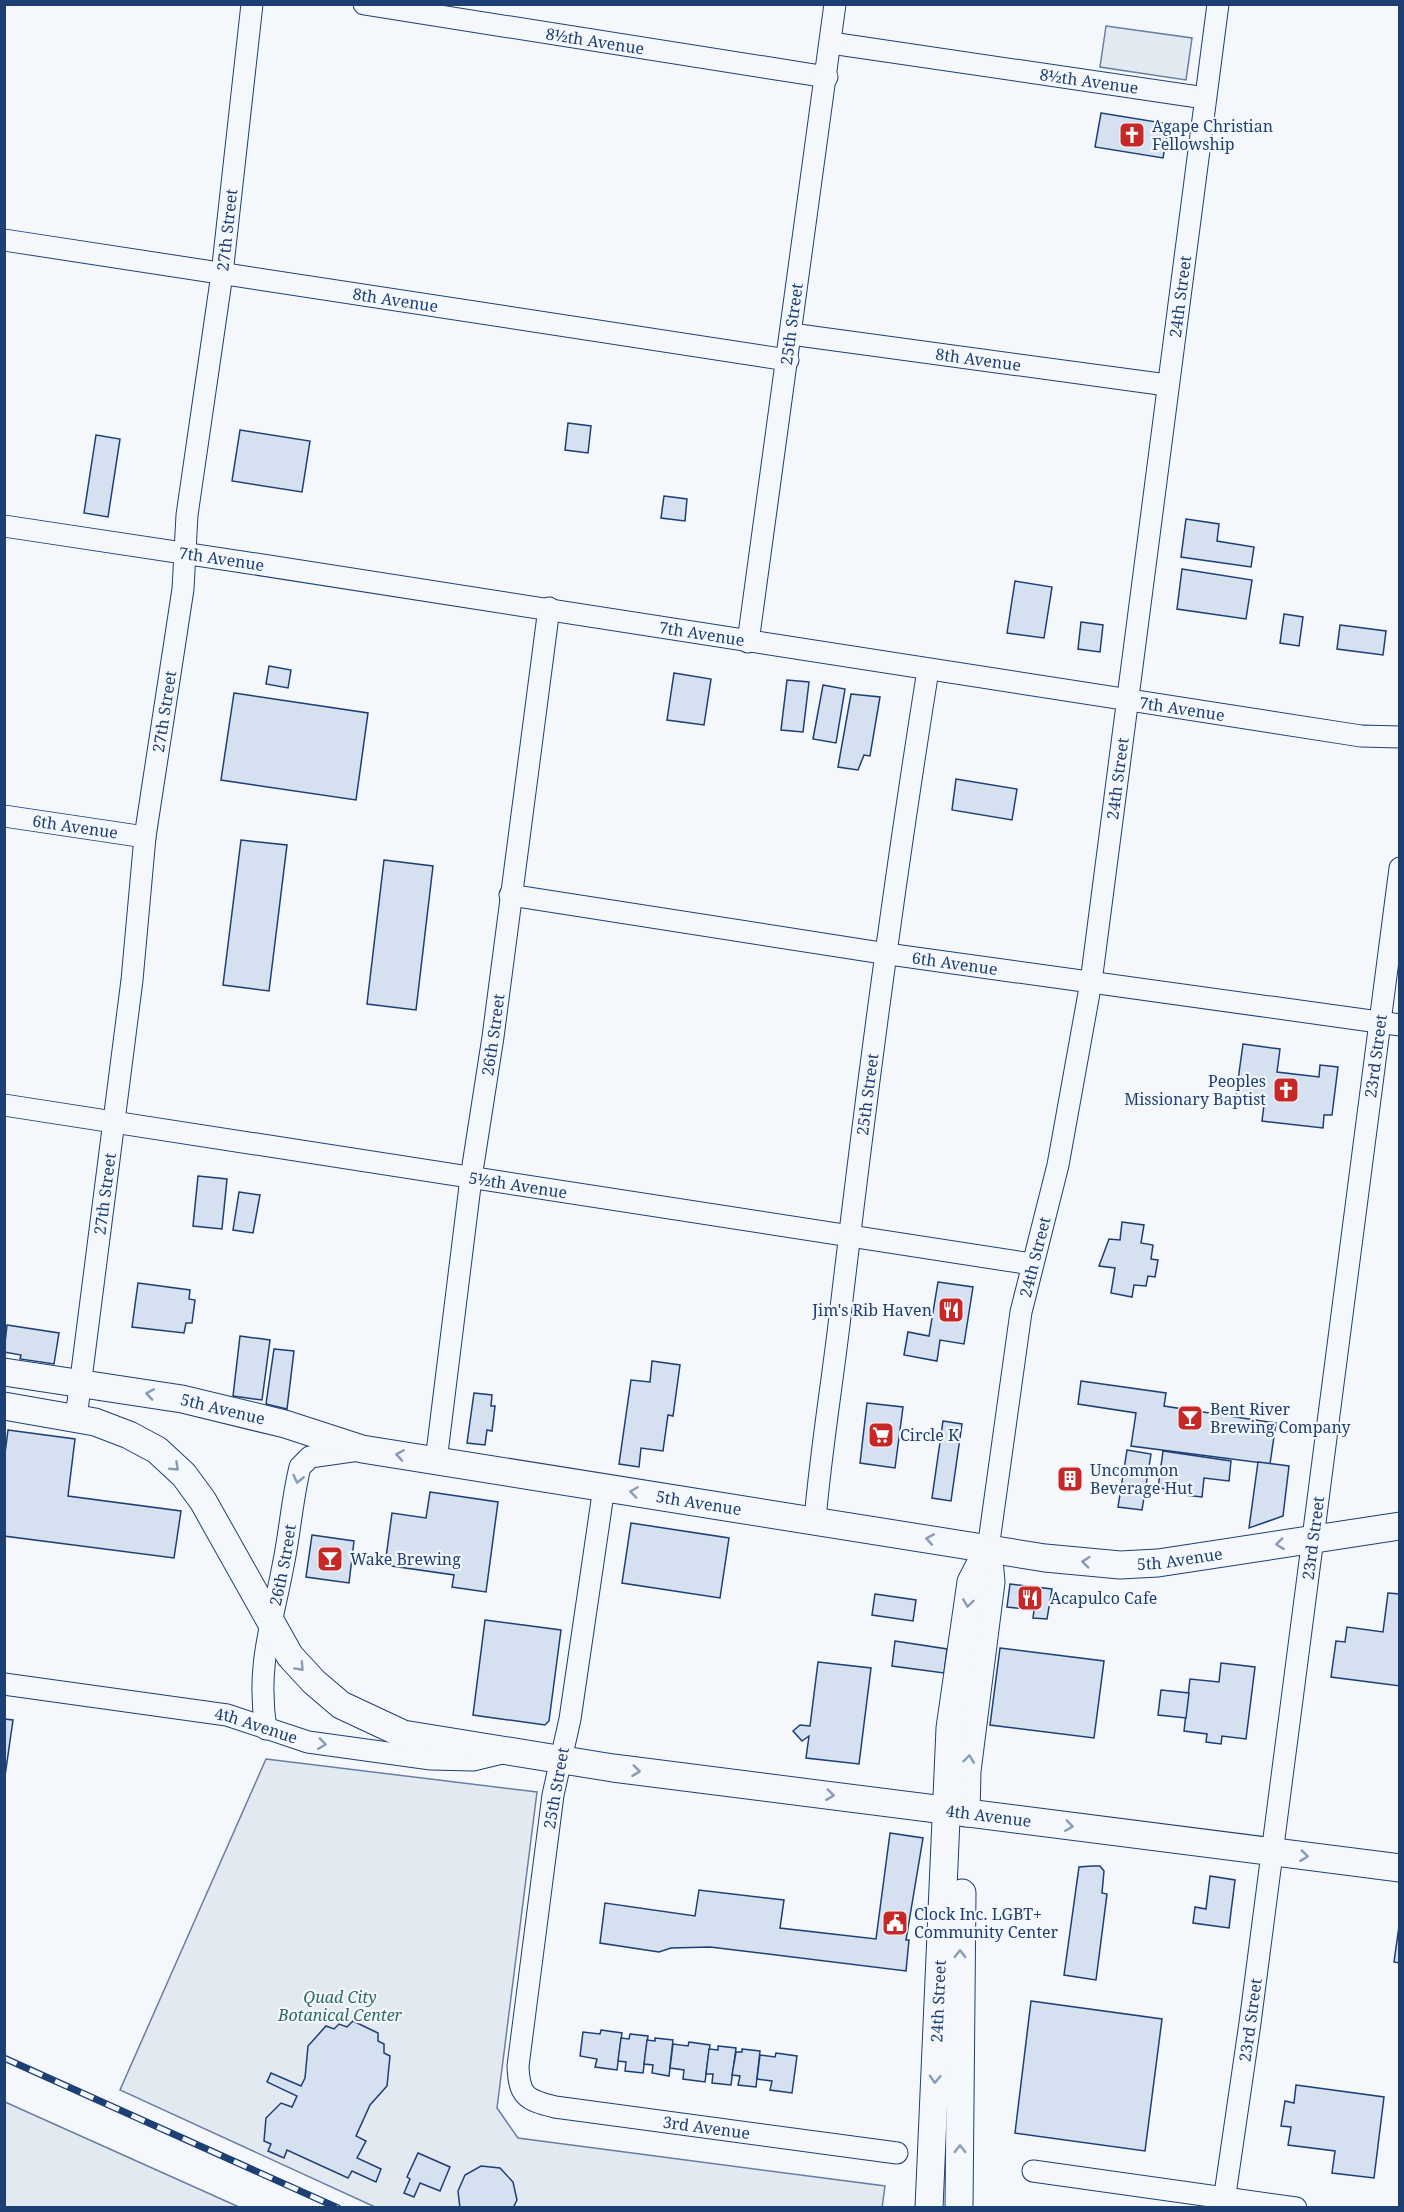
<svg xmlns="http://www.w3.org/2000/svg" width="1404" height="2212" font-family="'Noto Serif',serif">
	<rect width="100%" height="100%" fill="#f4f7fb"/>
	<!-- green -->
	<g fill="#e3e9f0" stroke="#687fa3" stroke-width="1.5">
		<polygon points="1106,26 1192,38 1186,80 1100,67"/>
		<polygon points="266,1759 537,1792 497,2108 518,2138 885,2186 882,2208 375,2207 120,2090"/>
		<polygon points="5,2102 239,2207 5,2207"/>
	</g>
	<!-- building -->
	<g fill="#d5e0f0" stroke="#1d3f73" stroke-width="1.5">
		<polygon points="1101,113 1169,124 1163,158 1095,147"/>
		<polygon points="568,423 591,426 588,453 565,450"/>
		<polygon points="240,430 310,441 302,492 232,481"/>
		<polygon points="96,435 120,439 108,517 84,513"/>
		<polygon points="664,496 687,499 685,521 661,518"/>
		<polygon points="1186,519 1219,524 1217,541 1254,547 1251,567 1181,557"/>
		<polygon points="1182,569 1252,580 1246,619 1177,609"/>
		<polygon points="1015,581 1052,587 1044,638 1007,633"/>
		<polygon points="1284,614 1303,617 1299,646 1280,643"/>
		<polygon points="1081,622 1103,625 1100,652 1078,649"/>
		<polygon points="1340,625 1386,631 1383,655 1337,649"/>
		<polygon points="269,666 291,670 288,688 266,684"/>
		<polygon points="674,673 711,679 704,725 667,720"/>
		<polygon points="787,680 809,682 803,732 781,730"/>
		<polygon points="823,685 845,689 836,743 813,739"/>
		<polygon points="234,693 368,713 356,800 221,780"/>
		<polygon points="851,694 880,697 870,756 864,755 858,770 838,767"/>
		<polygon points="956,779 1017,789 1012,820 952,810"/>
		<polygon points="241,840 287,845 269,991 223,985"/>
		<polygon points="384,860 433,866 416,1010 367,1004"/>
		<polygon points="1243,1044 1280,1049 1277,1072 1319,1077 1320,1065 1338,1067 1332,1115 1324,1115 1323,1128 1262,1121 1264,1105 1235,1102"/>
		<polygon points="198,1176 227,1179 222,1229 193,1226"/>
		<polygon points="239,1192 260,1195 253,1233 233,1230"/>
		<polygon points="1122,1222 1144,1225 1141,1243 1153,1245 1151,1259 1158,1260 1155,1277 1148,1276 1146,1286 1134,1285 1132,1297 1111,1293 1115,1268 1099,1266 1109,1239 1120,1240"/>
		<polygon points="938,1282 973,1287 964,1344 940,1340 937,1361 904,1355 908,1332 929,1336"/>
		<polygon points="138,1283 190,1290 189,1299 195,1300 192,1323 186,1323 184,1333 132,1327"/>
		<polygon points="7,1325 59,1333 54,1364 20,1359 21,1355 4,1352"/>
		<polygon points="240,1336 270,1340 262,1400 233,1396"/>
		<polygon points="274,1349 294,1351 287,1409 266,1404"/>
		<polygon points="652,1361 680,1365 673,1416 668,1415 663,1451 641,1448 639,1467 619,1464 631,1380 650,1382"/>
		<polygon points="1081,1381 1166,1393 1164,1406 1276,1423 1270,1464 1131,1446 1136,1413 1078,1404"/>
		<polygon points="474,1393 492,1395 491,1406 495,1406 492,1431 487,1430 485,1445 467,1443"/>
		<polygon points="867,1403 903,1407 895,1468 860,1463"/>
		<polygon points="943,1421 962,1424 951,1501 932,1498"/>
		<polygon points="8,1430 75,1439 68,1496 181,1511 174,1558 4,1536 4,1461"/>
		<polygon points="1127,1450 1151,1454 1142,1510 1118,1507"/>
		<polygon points="1163,1451 1231,1461 1229,1481 1204,1478 1202,1497 1176,1494 1177,1490 1158,1488"/>
		<polygon points="1258,1462 1289,1466 1283,1516 1249,1528"/>
		<polygon points="1076,1468 1079,1489 1065,1491 1062,1470"/>
		<polygon points="430,1492 498,1502 486,1592 452,1587 454,1575 385,1565 392,1513 426,1518"/>
		<polygon points="631,1523 729,1538 720,1598 622,1583"/>
		<polygon points="312,1535 354,1541 349,1583 306,1577"/>
		<polygon points="1010,1584 1052,1589 1047,1619 1033,1618 1034,1610 1007,1607"/>
		<polygon points="1388,1593 1400,1594 1400,1686 1331,1677 1336,1641 1345,1642 1347,1627 1383,1632"/>
		<polygon points="875,1594 916,1600 913,1621 872,1615"/>
		<polygon points="485,1620 561,1630 549,1721 545,1725 473,1715"/>
		<polygon points="895,1641 947,1649 944,1673 892,1666"/>
		<polygon points="1000,1648 1104,1661 1094,1738 990,1725"/>
		<polygon points="818,1662 871,1668 859,1764 806,1758 809,1736 802,1741 793,1731 800,1725 810,1726"/>
		<polygon points="1221,1663 1255,1667 1246,1739 1222,1736 1221,1744 1206,1742 1207,1734 1184,1731 1190,1679 1219,1682"/>
		<polygon points="1161,1690 1189,1693 1186,1718 1158,1715"/>
		<polygon points="4,1719 13,1720 4,1783"/>
		<polygon points="890,1833 923,1838 906,1940 909,1940 906,1971 710,1947 671,1948 659,1952 600,1943 605,1903 695,1916 699,1890 784,1900 780,1928 876,1939"/>
		<polygon points="1092,1866 1100,1866 1104,1871 1102,1893 1107,1894 1096,1980 1064,1975 1079,1867"/>
		<polygon points="1210,1876 1235,1880 1229,1928 1193,1923 1195,1907 1206,1909"/>
		<polygon points="1400,1919 1400,1963 1394,1962"/>
		<polygon points="1031,2001 1162,2019 1145,2151 1015,2133"/>
		<polygon points="353,2021 378,2033 378,2041 384,2044 384,2053 390,2056 387,2086 370,2105 356,2136 366,2141 357,2158 381,2169 376,2182 352,2171 348,2178 287,2150 284,2158 268,2151 271,2144 264,2141 266,2118 281,2103 292,2107 297,2096 267,2082 271,2073 301,2086 305,2078 308,2046 326,2026 334,2029 339,2024 347,2027"/>
		<polygon points="601,2030 622,2033 617,2070 595,2067 597,2059 580,2056 583,2032 600,2034"/>
		<polygon points="630,2034 648,2036 643,2073 625,2071 626,2062 618,2061 621,2038 629,2039"/>
		<polygon points="655,2038 673,2040 669,2076 652,2073 653,2065 644,2064 647,2040 655,2041"/>
		<polygon points="689,2042 710,2045 705,2082 683,2079 684,2070 670,2068 673,2044 688,2046"/>
		<polygon points="718,2046 736,2048 731,2085 712,2083 713,2074 706,2074 709,2049 718,2050"/>
		<polygon points="742,2049 760,2051 756,2087 738,2085 740,2076 732,2075 736,2052 742,2052"/>
		<polygon points="776,2053 797,2056 792,2093 770,2090 772,2081 757,2079 760,2055 775,2057"/>
		<polygon points="1296,2085 1384,2097 1374,2178 1332,2173 1335,2151 1288,2145 1291,2127 1281,2126 1285,2101 1294,2103"/>
		<polygon points="418,2153 450,2167 440,2191 420,2183 414,2197 404,2193 410,2179 407,2177"/>
		<polygon points="481,2166 500,2168 513,2182 517,2200 513,2208 460,2208 458,2191 465,2175"/>
	</g>
	<g fill="none" stroke-linecap="round" stroke-linejoin="round">
		<!-- minor casing -->
		<g stroke="#1d3f73" stroke-width="23">
			<g id="minor">
				<polyline points="364,4 827,77"/>
				<polyline points="831,43 1205,98"/>
				<path id="s1" d="M4,240L788,360"/>
				<path id="s2" d="M791,334L1167,385"/>
				<path id="s3" d="M4,526C457,593 909,668 1361,736L1400,737"/>
				<path id="s4" d="M748,642L835,4"/>
				<path id="s5" d="M4,816L145,837"/>
				<path id="s6" d="M510,895L888,954L1400,1025"/>
				<polyline points="4,1105 1031,1264"/>
				<path id="s7" d="M76,1418L132,980L145,837L183,589L187,515L222,274L252,4"/>
				<path id="s8" d="M436,1461L471,1178L493,1037L549,608"/>
				<path id="s9" d="M604,1487L570,1719L553,1795L518,2066C519,2096 526,2100 555,2107L897,2153"/>
				<path id="s10" d="M815,1520C821,1449 833,1379 841,1308C866,1095 894,882 928,670"/>
				<path id="s11" d="M988,1549L1021,1312L1058,1165L1091,982L1218,4"/>
				<path id="s12" d="M4,1684L227,1715L308,1742L431,1759L473,1760L502,1753"/>
				<path id="s13" d="M266,1729C256,1666 272,1625 283,1566C290,1533 292,1499 300,1467L310,1457L359,1450"/>
				<polyline points="1033,2171 1296,2208"/>
				<path id="s14" d="M1223,2208L1250,2023L1400,868"/>
			</g>
		</g>
		<!-- major casing -->
		<g stroke="#1d3f73" stroke-width="29">
			<g id="major">
				<path id="s15" d="M4,1372L182,1399L285,1424L362,1449L1045,1558L1120,1565L1158,1563L1400,1526"/>
				<path id="s16" d="M4,1406L95,1422L129,1435L157,1450L184,1475L203,1501L290,1656L314,1682L341,1705L403,1734L613,1768L1400,1868"/>
				<polyline points="966,1813 967,1771 991,1582 988,1549"/>
				<path id="s17" d="M929,2208L950,1728L971,1582L988,1549"/>
				<polyline points="959,2208 962,1893"/>
			</g>
		</g>
		<!-- minor -->
		<use href="#minor" stroke="#f4f7fb" stroke-width="21"/>
		<!-- major -->
		<use href="#major" stroke="#f4f7fb" stroke-width="27"/>
		<!-- rail casing -->
		<g stroke="#1d3f73" stroke-width="7">
			<polyline id="rail" points="4,2058 338,2208"/>
		</g>
		<!-- rail -->
		<use href="#rail" stroke="#f4f7fb" stroke-width="4.5" stroke-dasharray="14" stroke-linecap="butt"/>
	</g>
	<!-- one-way arrows -->
	<defs><path id="oneway-chevron" d="M-2-3.5L2.5 0L-2 3.5" fill="none" stroke-width="1.6" stroke-linecap="round" stroke-linejoin="round" transform="scale(1.5)"/></defs>
	<g stroke="#889bb7">
		<use href="#oneway-chevron" transform="translate(150 1394) rotate(-171)"/>
		<use href="#oneway-chevron" transform="translate(400 1455) rotate(-171)"/>
		<use href="#oneway-chevron" transform="translate(175 1467) rotate(43)"/>
		<use href="#oneway-chevron" transform="translate(298 1479) rotate(103)"/>
		<use href="#oneway-chevron" transform="translate(634 1492) rotate(-172)"/>
		<use href="#oneway-chevron" transform="translate(930 1539) rotate(-170)"/>
		<use href="#oneway-chevron" transform="translate(1280 1544) rotate(173)"/>
		<use href="#oneway-chevron" transform="translate(1086 1562) rotate(-174)"/>
		<use href="#oneway-chevron" transform="translate(968 1603) rotate(98)"/>
		<use href="#oneway-chevron" transform="translate(300 1667) rotate(47)"/>
		<use href="#oneway-chevron" transform="translate(322 1744) rotate(8)"/>
		<use href="#oneway-chevron" transform="translate(969 1759) rotate(-83)"/>
		<use href="#oneway-chevron" transform="translate(636 1771) rotate(7)"/>
		<use href="#oneway-chevron" transform="translate(830 1795) rotate(7)"/>
		<use href="#oneway-chevron" transform="translate(1069 1826) rotate(8)"/>
		<use href="#oneway-chevron" transform="translate(1304 1856) rotate(7)"/>
		<use href="#oneway-chevron" transform="translate(960 1954) rotate(-89)"/>
		<use href="#oneway-chevron" transform="translate(935 2079) rotate(93)"/>
		<use href="#oneway-chevron" transform="translate(960 2149) rotate(-90)"/>
	</g>
	<!-- icons -->
	<defs>
		<g id="church-square" transform="scale(1.35)"><rect x="-9" y="-9" width="18" height="18" rx="4" fill="#c62828" stroke="#f4f7fb"/><path d="M-1.2-6h2.4v3.5h3.3v2.4h-3.3V6h-2.4V-.1h-3.3v-2.4h3.3Z" fill="#fff"/></g>
		<g id="restaurant-square" transform="scale(1.35)"><rect x="-9" y="-9" width="18" height="18" rx="4" fill="#c62828" stroke="#f4f7fb"/><path d="M-5-6h1v4h1v-4h1v4h1v-4h1v5L-1.5 .5V6h-2V.5L-5-1ZM5-6V6H3V1.5H1.5Q1.5-4 5-6Z" fill="#fff"/></g>
		<g id="bar-square" transform="scale(1.35)"><rect x="-9" y="-9" width="18" height="18" rx="4" fill="#c62828" stroke="#f4f7fb"/><path d="M-6-5H6L.8 .8V4.5H3.5V6h-7V4.5H-.8V.8Z" fill="#fff"/></g>
		<g id="supermarket-square" transform="scale(1.35)"><rect x="-9" y="-9" width="18" height="18" rx="4" fill="#c62828" stroke="#f4f7fb"/><path d="M-6-5.5h2.5l.6 2H6L4.5 2H-2.5L-4.4-4H-6ZM-1.5 3.2a1.3 1.3 0 1 0 .1 0ZM3 3.2a1.3 1.3 0 1 0 .1 0Z" fill="#fff"/></g>
		<g id="building-square" transform="scale(1.35)"><rect x="-9" y="-9" width="18" height="18" rx="4" fill="#c62828" stroke="#f4f7fb"/><path d="M-4-6H4V6H1V3H-1V6H-4ZM-2.5-4.3h1.7v1.8h-1.7ZM.8-4.3h1.7v1.8H.8ZM-2.5-1h1.7V.8h-1.7ZM.8-1h1.7V.8H.8Z" fill="#fff"/></g>
		<g id="civic-square" transform="scale(1.35)"><rect x="-9" y="-9" width="18" height="18" rx="4" fill="#c62828" stroke="#f4f7fb"/><path d="M-.6-6.5H3V-4.5H.6V-3L4-1V1h2V6H-6V1h2V-1L-.6-3ZM-1.2 2.5V6h2.4V2.5Z" fill="#fff"/></g>
	</defs>
	<g fill-rule="evenodd">
		<use href="#church-square" x="1132" y="135"/>
		<use href="#church-square" x="1286" y="1090"/>
		<use href="#restaurant-square" x="951" y="1310"/>
		<use href="#bar-square" x="1190" y="1418"/>
		<use href="#supermarket-square" x="881" y="1435"/>
		<use href="#building-square" x="1070" y="1479"/>
		<use href="#bar-square" x="330" y="1559"/>
		<use href="#restaurant-square" x="1030" y="1598"/>
		<use href="#civic-square" x="895" y="1923"/>
	</g>
	<g text-anchor="middle" stroke-width="4.5" stroke-linejoin="round" paint-order="stroke">
		<!-- street labels -->
		<g font-size="16" fill="#1d3f73" stroke="#f4f7fb">
			<text transform="translate(595 41) rotate(9)" y="6">8½th Avenue</text>
			<text transform="translate(1089 81) rotate(8)" y="6">8½th Avenue</text>
			<text dy="6" stroke="none"><textPath href="#s7" startOffset="1198">27th Street</textPath></text>
			<text dy="6" stroke="none"><textPath href="#s11" startOffset="1268">24th Street</textPath></text>
			<text dy="6" stroke="none"><textPath href="#s1" startOffset="396">8th Avenue</textPath></text>
			<text dy="6" stroke="none"><textPath href="#s4" startOffset="321">25th Street</textPath></text>
			<text dy="6" stroke="none"><textPath href="#s2" startOffset="189">8th Avenue</textPath></text>
			<text dy="6" stroke="none"><textPath href="#s3" startOffset="220">7th Avenue</textPath></text>
			<text dy="6" stroke="none"><textPath href="#s3" startOffset="706">7th Avenue</textPath></text>
			<text dy="6" stroke="none"><textPath href="#s3" startOffset="1192">7th Avenue</textPath></text>
			<text dy="6" stroke="none"><textPath href="#s7" startOffset="712">27th Street</textPath></text>
			<text dy="6" stroke="none"><textPath href="#s11" startOffset="782">24th Street</textPath></text>
			<text dy="6" stroke="none"><textPath href="#s5" startOffset="72">6th Avenue</textPath></text>
			<text dy="6" stroke="none"><textPath href="#s6" startOffset="450">6th Avenue</textPath></text>
			<text dy="6" stroke="none"><textPath href="#s8" startOffset="430">26th Street</textPath></text>
			<text dy="6" stroke="none"><textPath href="#s14" startOffset="1162">23rd Street</textPath></text>
			<text dy="6" stroke="none"><textPath href="#s10" startOffset="429">25th Street</textPath></text>
			<text transform="translate(518 1185) rotate(9)" y="6">5½th Avenue</text>
			<text dy="6" stroke="none"><textPath href="#s7" startOffset="226">27th Street</textPath></text>
			<text dy="6" stroke="none"><textPath href="#s11" startOffset="296">24th Street</textPath></text>
			<text dy="6" stroke="none"><textPath href="#s15" startOffset="222">5th Avenue</textPath></text>
			<text dy="6" stroke="none"><textPath href="#s15" startOffset="708">5th Avenue</textPath></text>
			<text dy="6" stroke="none"><textPath href="#s14" startOffset="676">23rd Street</textPath></text>
			<text dy="6" stroke="none"><textPath href="#s15" startOffset="1194">5th Avenue</textPath></text>
			<text dy="6" stroke="none"><textPath href="#s13" startOffset="166">26th Street</textPath></text>
			<text dy="6" stroke="none"><textPath href="#s12" startOffset="256">4th Avenue</textPath></text>
			<text transform="translate(556 1788) rotate(-80)" y="6">25th Street</text>
			<text dy="6" stroke="none"><textPath href="#s16" startOffset="1138">4th Avenue</textPath></text>
			<text dy="6" stroke="none"><textPath href="#s17" startOffset="207">24th Street</textPath></text>
			<text dy="6" stroke="none"><textPath href="#s14" startOffset="190">23rd Street</textPath></text>
			<text dy="6" stroke="none"><textPath href="#s9" startOffset="801">3rd Avenue</textPath></text>
		</g>
		<!-- poi labels -->
		<g font-size="16" fill="#1d3f73" stroke="#f4f7fb" text-anchor="start">
			<text x="1152" y="132">Agape Christian<tspan x="1152" dy="18">Fellowship</tspan></text>
			<text x="1266" y="1087" text-anchor="end">Peoples<tspan x="1266" dy="18">Missionary Baptist</tspan></text>
			<text x="932" y="1316" text-anchor="end">Jim's Rib Haven</text>
			<text x="1210" y="1415">Bent River<tspan x="1210" dy="18">Brewing Company</tspan></text>
			<text x="900" y="1441">Circle K</text>
			<text x="1090" y="1476">Uncommon<tspan x="1090" dy="18">Beverage Hut</tspan></text>
			<text x="350" y="1565">Wake Brewing</text>
			<text x="1050" y="1604">Acapulco Cafe</text>
			<text x="914" y="1920">Clock Inc. LGBT+<tspan x="914" dy="18">Community Center</tspan></text>
		</g>
		<!-- park labels -->
		<g font-size="16" font-style="italic" fill="#2c6c60" stroke="#f4f7fb">
			<text x="340" y="2003">Quad City<tspan x="340" dy="18">Botanical Center</tspan></text>
		</g>
	</g>
	<!-- border -->
	<rect width="1404" height="2212" fill="none" stroke="#1d3f73" stroke-width="12"/>
</svg>
